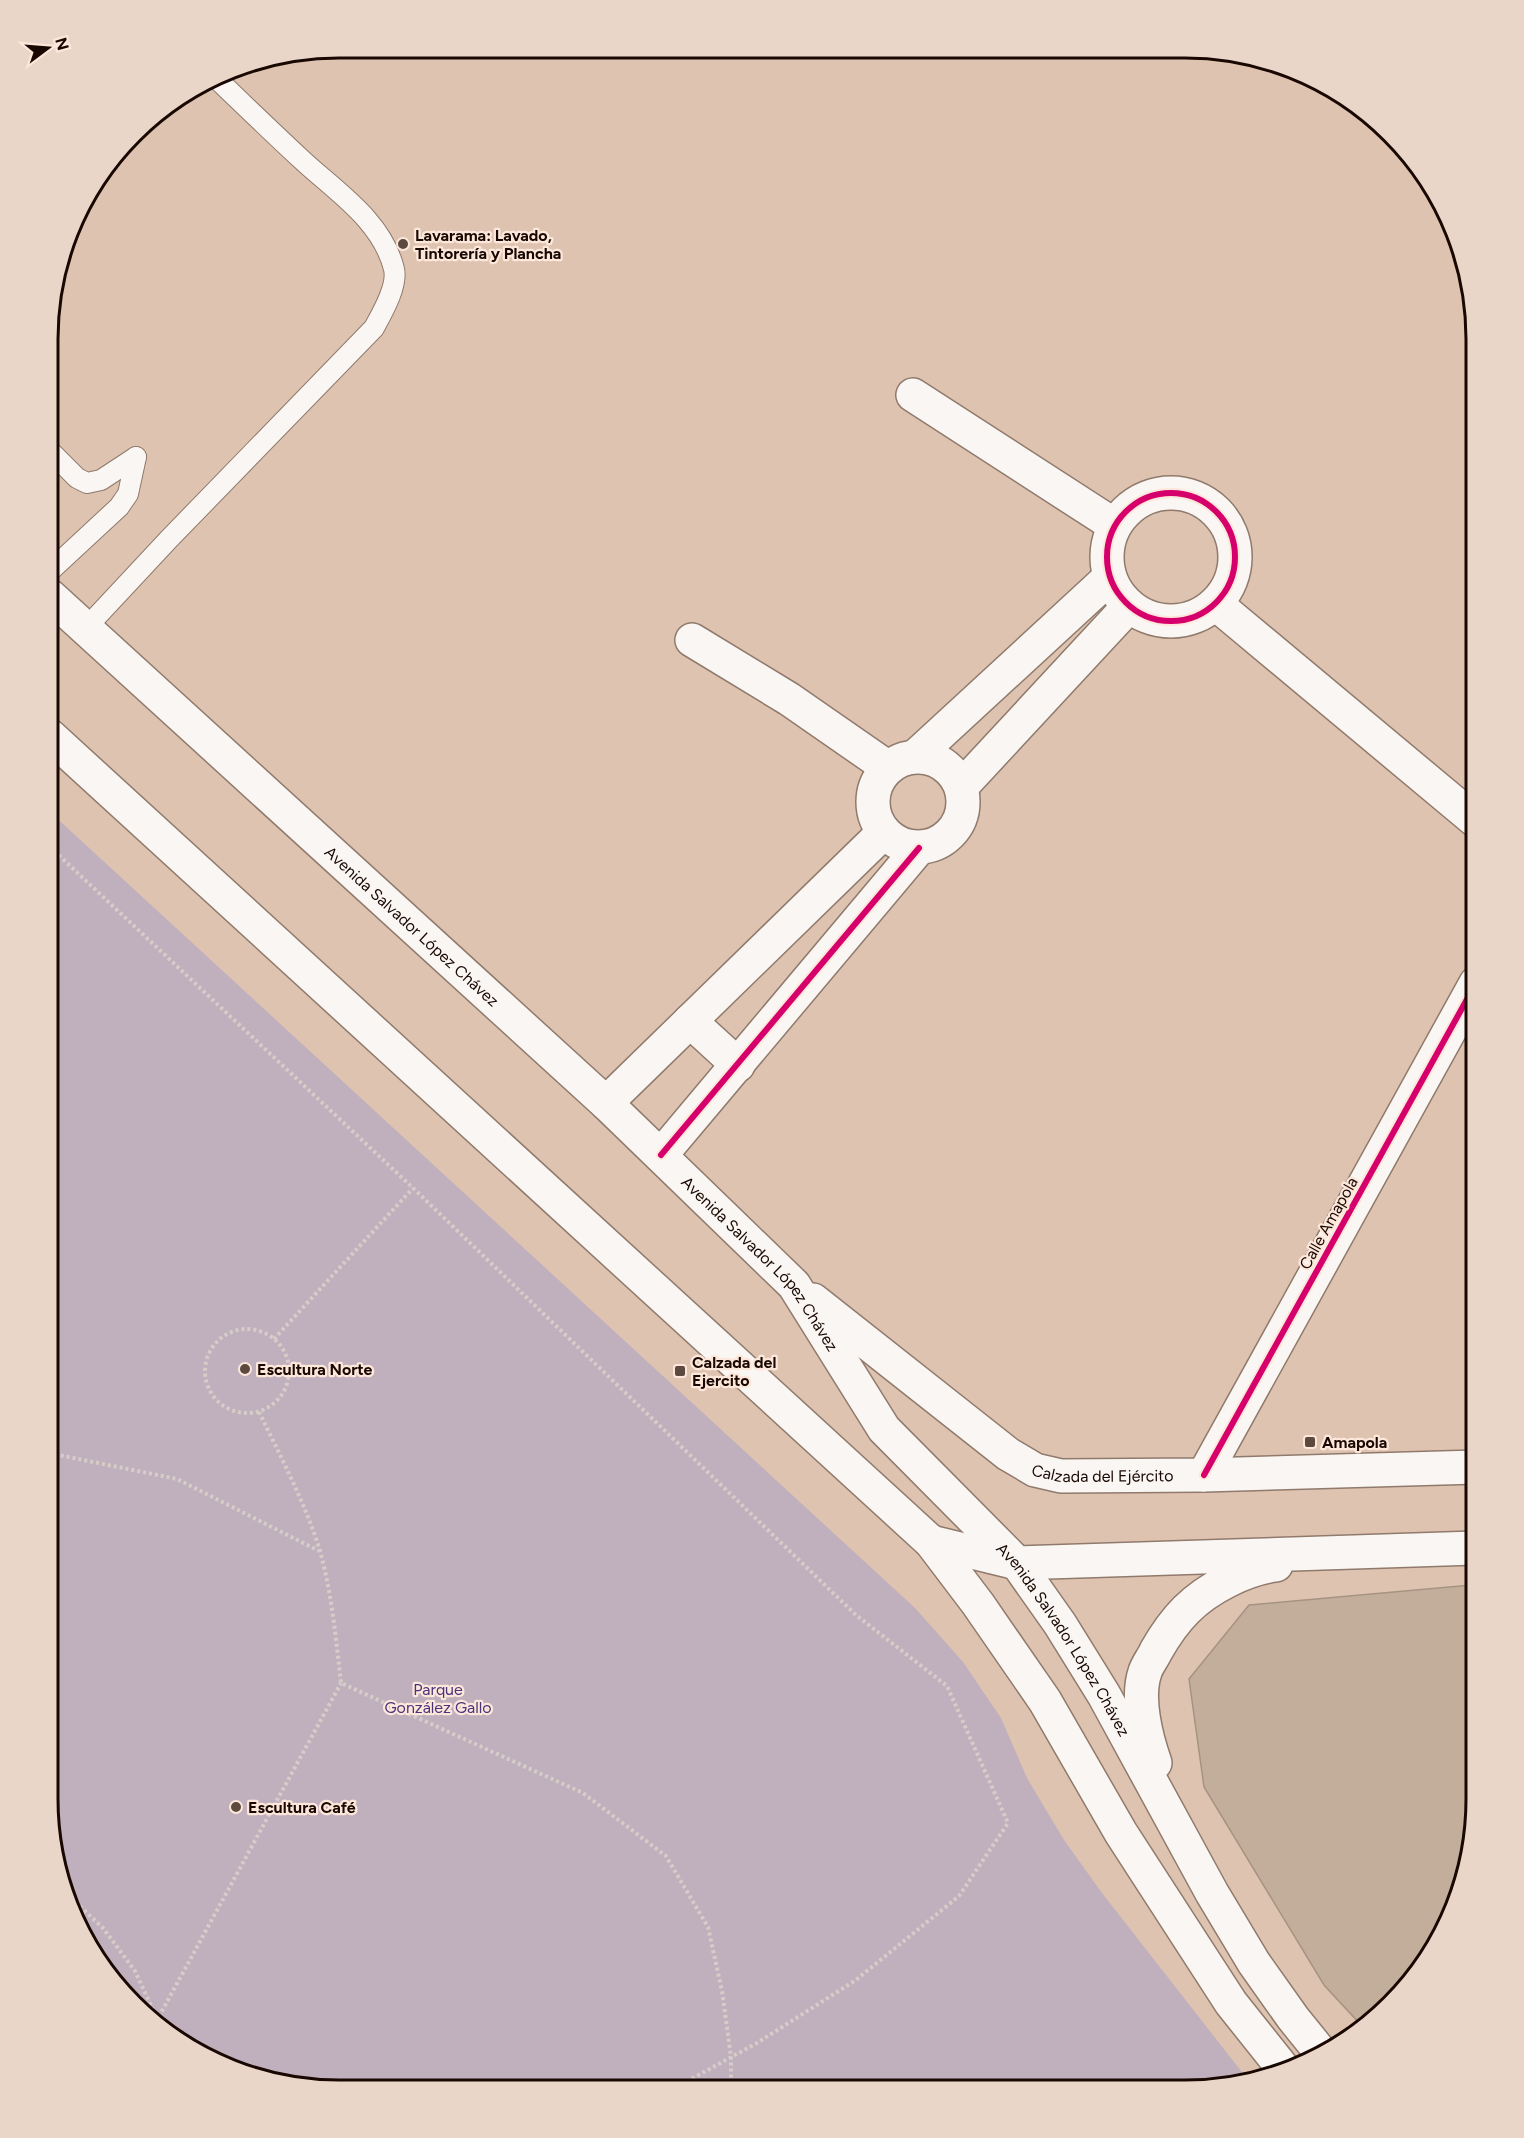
<svg xmlns="http://www.w3.org/2000/svg" width="1524" height="2138" font-family="Figtree,sans-serif">
	<defs>
		<filter id="shadow"><feDropShadow dx="5.5" dy="5.5" stdDeviation="0" flood-color="#0004"/></filter>
	</defs>
	<rect width="100%" height="100%" fill="#dfc3b1"/>
	<!-- green -->
	<polygon fill="#c0afbd" points="50,812 915,1608 963,1662 1001,1718 1027,1778 1064,1840 1102,1893 1245,2076 1184,2090 302,2088 246,2074 177,2041 120,1990 78,1927 48,1798"/>
	<!-- building -->
	<polygon fill="#c2ae9b" stroke="#a69382" stroke-width="1.5" filter="url(#shadow)" points="1471,1585 1475,1595 1475,1818 1460,1892 1427,1961 1376,2018 1363,2027 1324,1985 1204,1787 1189,1679 1249,1605"/>
	<g fill="none" stroke-linecap="round" stroke-linejoin="round">
		<!-- lane casing -->
		<g stroke="#8f7a6c" stroke-width="22">
			<g id="lane">
				<polyline points="50,451 77,478 87,483 101,480 136,457"/>
				<polyline points="50,571 119,507 128,494 136,457"/>
				<path d="M85,629L169,539L374,328C382,313 398,286 394,269C382,220 335,191 301,159C273,133 245,106 218,80"/>
			</g>
		</g>
		<!-- street casing -->
		<g stroke="#8f7a6c" stroke-width="36">
			<g id="street">
				<polyline points="913,395 1114,525"/>
				<circle cx="1171" cy="557" r="64"/>
				<polyline points="1216,604 1476,821"/>
				<polyline points="692,640 789,699 887,767"/>
				<polyline points="917,755 1109,578"/>
				<circle cx="918" cy="802" r="45"/>
				<polyline points="962,786 1129,606"/>
				<polyline points="690,1021 738,1065"/>
				<polyline points="606,1103 884,832"/>
				<polyline points="661,1155 919,848"/>
				<polyline points="1204,1475 1476,983"/>
			</g>
		</g>
		<!-- secondary casing -->
		<g stroke="#8f7a6c" stroke-width="36">
			<g id="secondary">
				<path id="s1" d="M50,596L606,1103L794,1285L884,1429L1017,1563L1060,1624L1104,1695L1212,1893L1254,1963L1293,2018L1322,2054"/>
				<polyline points="50,736 931,1542 978,1604 1045,1701 1121,1833 1231,2003 1282,2067"/>
				<path id="s2" d="M813,1300L1008,1454L1035,1470L1061,1476L1204,1475L1476,1467"/>
				<polyline points="931,1542 1017,1563 1475,1548"/>
				<path d="M1155,1763C1146,1737 1136,1698 1145,1672C1147,1665 1153,1658 1156,1651C1164,1637 1174,1622 1186,1610C1208,1588 1245,1569 1276,1565"/>
			</g>
		</g>
		<!-- path -->
		<g stroke="#d6cdc8" stroke-width="4" stroke-dasharray="3 3" stroke-linecap="butt">
			<polyline points="50,847 413,1188 856,1615 947,1686 1008,1823 959,1896 856,1980 757,2043 673,2089"/>
			<circle cx="247" cy="1371" r="42"/>
			<polyline points="274,1339 413,1188"/>
			<path d="M259,1412C280,1455 306,1505 320,1551C332,1594 336,1640 341,1683L583,1793L666,1856L708,1927L722,1991L731,2057V2089"/>
			<polyline points="49,1453 177,1479 319,1551"/>
			<polyline points="71,1898 103,1928 135,1971 160,2025"/>
			<polyline points="156,2022 341,1683"/>
		</g>
		<!-- lane -->
		<use href="#lane" stroke="#faf6f3" stroke-width="20"/>
		<!-- street -->
		<use href="#street" stroke="#faf6f3" stroke-width="33"/>
		<!-- secondary -->
		<use href="#secondary" stroke="#faf6f3" stroke-width="33"/>
		<!-- cycleway casing -->
		<g stroke="#fce7da" stroke-width="10">
			<g id="cycleway">
				<circle cx="1171" cy="557" r="64"/>
				<polyline points="661,1155 919,848"/>
				<polyline points="1204,1475 1476,983"/>
			</g>
		</g>
		<!-- cycleway -->
		<use href="#cycleway" stroke="#d6006c" stroke-width="6"/>
	</g>
	<!-- markers -->
	<g fill="#5e493f" stroke="#fce7da" stroke-width="2">
		<circle cx="403" cy="244" r="6"/>
		<circle cx="245" cy="1369" r="6"/>
		<rect x="674" y="1365" width="12" height="12" rx="3"/>
		<rect x="1304" y="1436" width="12" height="12" rx="3"/>
		<circle cx="236" cy="1807" r="6"/>
	</g>
	<g text-anchor="middle" stroke-width="4.5" stroke-linejoin="round" paint-order="stroke">
		<!-- poi labels -->
		<g font-size="16" font-weight="bold" fill="#180801" stroke="#fce7da" text-anchor="start">
			<text x="415" y="241">Lavarama: Lavado,<tspan x="415" dy="18">Tintorería y Plancha</tspan></text>
			<text x="692" y="1368">Calzada del<tspan x="692" dy="18">Ejercito</tspan></text>
			<text x="257" y="1375">Escultura Norte</text>
			<text x="1322" y="1448">Amapola</text>
			<text x="248" y="1813">Escultura Café</text>
		</g>
		<!-- street labels -->
		<g font-size="16" fill="#180801" stroke="#fce7da">
			<text dy="6" stroke="none"><textPath href="#s1" startOffset="490">Avenida Salvador López Chávez</textPath></text>
			<text transform="translate(1328 1223) rotate(-61)" y="6">Calle Amapola</text>
			<text dy="6" stroke="none"><textPath href="#s1" startOffset="976">Avenida Salvador López Chávez</textPath></text>
			<text dy="6" stroke="none"><textPath href="#s2" startOffset="348">Calzada del Ejército</textPath></text>
			<text dy="6" stroke="none"><textPath href="#s1" startOffset="1462">Avenida Salvador López Chávez</textPath></text>
		</g>
		<!-- park labels -->
		<g font-size="16" fill="#49337b" stroke="#fce7da">
			<text x="438" y="1695">Parque<tspan x="438" dy="18">González Gallo</tspan></text>
		</g>
	</g>
	<!-- crop -->
	<path d="M0 0H1524V2138H0ZM339 58H1185A281 281 0 0 1 1466 339V1799A281 281 0 0 1 1185 2080H339A281 281 0 0 1 58 1799V339A281 281 0 0 1 339 58Z" fill="#ead5c9" fill-rule="evenodd"/>
	<path fill="none" stroke="#180801" stroke-width="3" d="M339 58H1185A281 281 0 0 1 1466 339V1799A281 281 0 0 1 1185 2080H339A281 281 0 0 1 58 1799V339A281 281 0 0 1 339 58Z"/>
	<!-- north arrow -->
	<g transform="translate(48 48) rotate(74)" stroke="#fce7da" stroke-width="4.5" paint-order="stroke">
	<path d="M0-4.5L10 22L0 15L-10 22Z" fill="#180801"/>
	<text y="-9" font-size="16" font-weight="bold" text-anchor="middle" fill="#180801">N</text>
	</g>
</svg>
